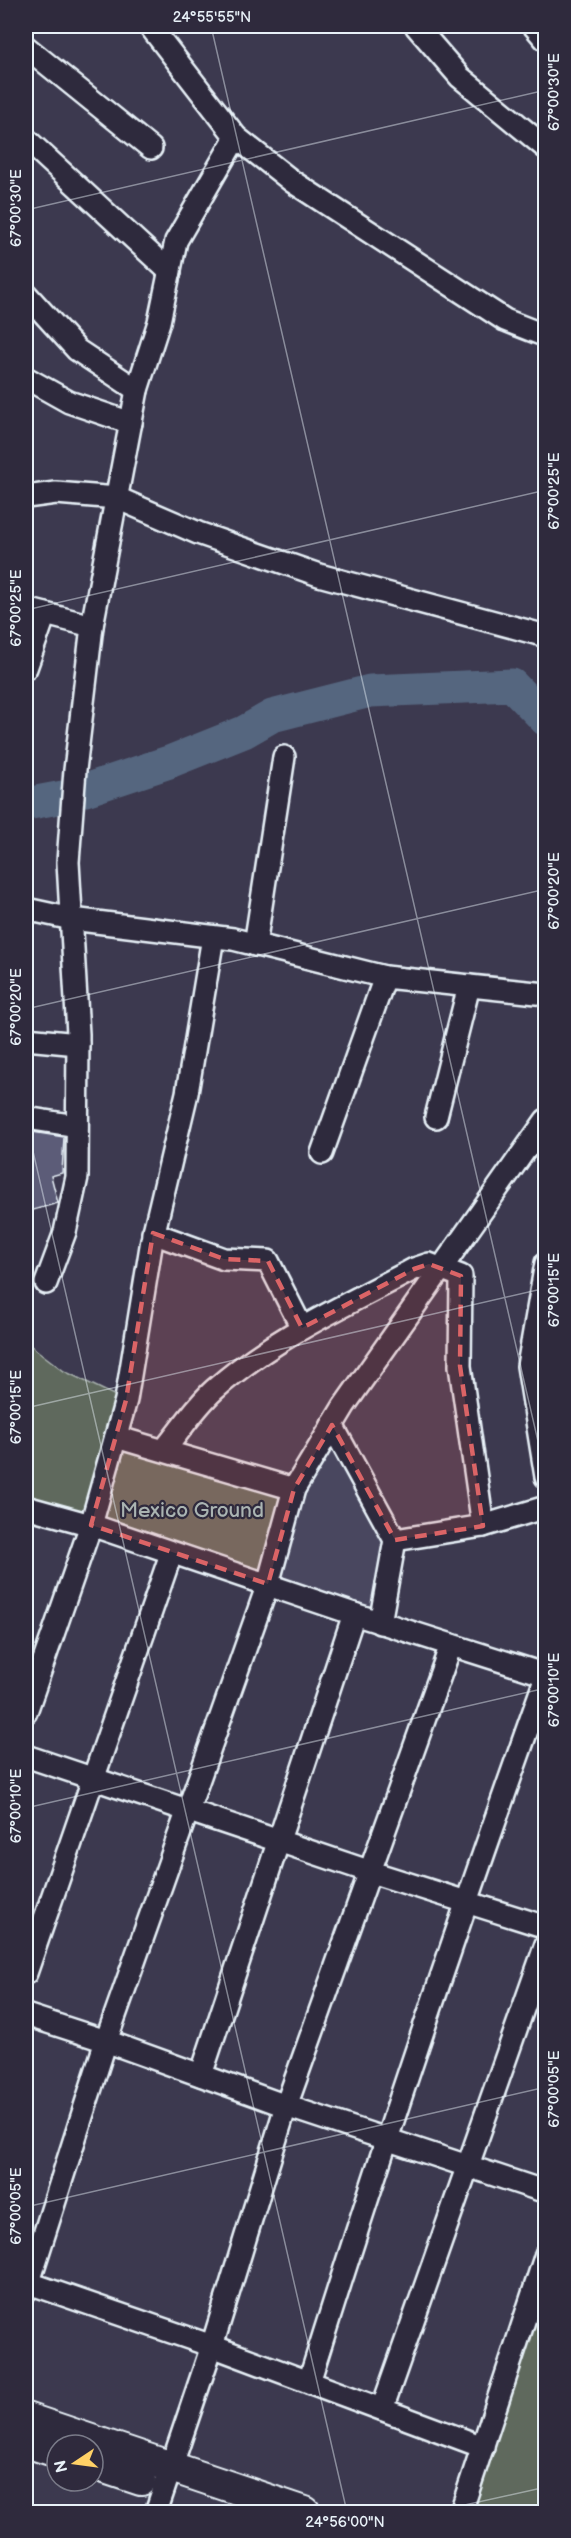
<svg xmlns="http://www.w3.org/2000/svg" width="571" height="2538" font-family="'Balsamiq Sans',sans-serif">
	<rect width="100%" height="100%" fill="#3c394f"/>
	<filter id="ink" filterUnits="userSpaceOnUse"><feTurbulence type="fractalNoise" baseFrequency=".0167" numOctaves="2"/><feDisplacementMap in="SourceGraphic" scale="12" xChannelSelector="R" yChannelSelector="G"/><feConvolveMatrix kernelMatrix="1 2 1 2 8 2 1 2 1" color-interpolation-filters="sRGB"/></filter>
	<g filter="url(#ink)">
		<!-- built -->
		<polygon fill="#48465e" points="332,1425 395,1540 380,1623 269,1583 294,1489"/>
		<!-- green -->
		<g fill="#5f695d" stroke="#a4adaa" stroke-width="1.5">
			<polygon points="26,1342 64,1371 124,1400 90,1523 26,1505"/>
			<polygon points="118,1439 293,1493 269,1583 92,1525"/>
			<polygon points="545,2257 545,2512 461,2512"/>
		</g>
		<g fill="none" stroke-linecap="round" stroke-linejoin="round">
			<!-- river -->
			<g stroke="#55667f" stroke-width="33">
				<polyline points="85,790 169,762 244,732 272,716 370,691 512,685 546,720"/>
				<polyline points="26,804 63,797"/>
			</g>
		</g>
		<!-- building -->
		<polygon fill="#5b5b78" stroke="#e8f1f8" stroke-width="1.5" points="26,1131 64,1137 62,1173 51,1176 58,1203 26,1212"/>
		<g fill="none" stroke-linecap="round" stroke-linejoin="round">
			<!-- street casing -->
			<g stroke="#e8f1f8" stroke-width="26">
				<g id="street">
					<polyline points="150,26 236,137 293,182 505,320 546,336"/>
					<polyline points="416,26 460,77 546,148"/>
					<polyline points="534,26 546,40"/>
					<polyline points="26,47 151,148"/>
					<polyline points="26,139 170,272"/>
					<polyline points="26,294 77,350 137,390"/>
					<polyline points="26,378 69,402 131,423"/>
					<polyline points="26,497 56,493 117,498 198,533 319,575 546,636"/>
					<polyline points="26,609 92,626"/>
					<polyline points="26,668 45,614"/>
					<polyline points="26,909 72,919 233,939 385,977 546,994"/>
					<polyline points="255,945 284,757"/>
					<polyline points="26,1039 78,1044"/>
					<polyline points="436,1117 469,986"/>
					<polyline points="26,1118 77,1126"/>
					<polyline points="322,1153 385,977"/>
					<polyline points="153,1233 224,1259 268,1261 302,1328"/>
					<polyline points="546,1263 528,1366 546,1477"/>
					<polyline points="46,1283 65,1232 77,1177 78,1034 68,862 75,770 92,626 137,390 159,322 176,241 236,137"/>
					<polyline points="332,1425 395,1540 380,1623"/>
					<polyline points="116,1437 294,1489"/>
					<path d="M164,1450C180,1431 195,1407 214,1390C272,1338 346,1305 414,1269L429,1264L461,1276L460,1366L483,1526"/>
					<polyline points="26,1507 91,1525 354,1614 546,1675"/>
					<polyline points="395,1540 483,1526 546,1507"/>
					<polyline points="26,1712 91,1525 126,1400 152,1240 187,1093 213,937"/>
					<polyline points="26,1756 371,1872 546,1927"/>
					<polyline points="26,1973 171,1554"/>
					<polyline points="26,2015 106,2041 286,2106 546,2192"/>
					<polyline points="201,2075 354,1614"/>
					<polyline points="26,2282 212,2346 483,2447"/>
					<polyline points="26,2291 106,2041 268,1584 294,1489 344,1406 546,1120"/>
					<path d="M309,2382C383,2145 462,1911 546,1677"/>
					<polyline points="382,2409 546,1944"/>
					<polyline points="156,2512 212,2346 286,2106 451,1645"/>
					<polyline points="461,2512 546,2254"/>
				</g>
			</g>
			<!-- secondary casing -->
			<g stroke="#e8f1f8" stroke-width="34">
				<g id="secondary">
					<polyline points="26,2418 305,2512"/>
					<polyline points="26,2442 57,2452"/>
					<polyline points="93,2464 141,2480"/>
				</g>
			</g>
			<!-- street -->
			<use href="#street" stroke="#2f2a3d" stroke-width="21"/>
			<!-- secondary -->
			<use href="#secondary" stroke="#2f2a3d" stroke-width="30"/>
		</g>
	</g>
	<!-- marked area -->
	<path fill="#db6466" fill-opacity="0.2" stroke="#db6466" stroke-width="4.5" stroke-dasharray="12 8" stroke-linejoin="round" d="M153,1233L224,1259L268,1261L302,1328L414,1269L429,1264L461,1276L460,1366L483,1526L395,1540L332,1425L294,1489L268,1584L91,1525L126,1400Z"/>
	<!-- ticks -->
	<path fill="none" stroke="#e8f1f8" stroke-width="1.5" stroke-opacity="0.45" d="M211,26L546,1476M26,210L546,90M26,610L546,490M26,1009L546,889M26,1121L347,2512M26,1408L546,1288M26,1808L546,1688M26,2207L546,2087M433,2512L546,2487"/>
	<g text-anchor="middle" stroke-width="4.5" stroke-linejoin="round" paint-order="stroke">
		<!-- park labels -->
		<g font-size="21" fill="#aab4b2" stroke="#2f2a3d">
			<text x="192" y="1517">Mexico Ground</text>
		</g>
	</g>
	<!-- margin -->
	<rect width="571" height="2538" fill="none" stroke="#2f2a3d" stroke-width="66"/>
	<!-- north arrow -->
	<g transform="translate(75 2463) rotate(257)"><circle r="28" fill="#2f2a3d" stroke="#797a88" stroke-width="1.5"/>
	<path d="M0-4.5L10 22L0 15L-10 22Z" fill="#ffd166"/>
	<text y="-9" font-size="16" font-weight="bold" text-anchor="middle" fill="#e8f1f8">N</text>
	</g>
	<rect x="33" y="33" width="505" height="2472" fill="none" stroke="#e8f1f8" stroke-width="2"/>
	<g font-size="15" text-anchor="middle" fill="#e8f1f8">
		<text x="212" y="22">24°55'55"N</text>
		<text transform="translate(554 92) rotate(-90)" y="5">67°00'30"E</text>
		<text transform="translate(16 208) rotate(-90)" y="5">67°00'30"E</text>
		<text transform="translate(554 491) rotate(-90)" y="5">67°00'25"E</text>
		<text transform="translate(16 608) rotate(-90)" y="5">67°00'25"E</text>
		<text transform="translate(554 891) rotate(-90)" y="5">67°00'20"E</text>
		<text transform="translate(16 1007) rotate(-90)" y="5">67°00'20"E</text>
		<text transform="translate(554 1290) rotate(-90)" y="5">67°00'15"E</text>
		<text transform="translate(16 1407) rotate(-90)" y="5">67°00'15"E</text>
		<text transform="translate(554 1690) rotate(-90)" y="5">67°00'10"E</text>
		<text transform="translate(16 1806) rotate(-90)" y="5">67°00'10"E</text>
		<text transform="translate(554 2089) rotate(-90)" y="5">67°00'05"E</text>
		<text transform="translate(16 2206) rotate(-90)" y="5">67°00'05"E</text>
		<text x="345" y="2527">24°56'00"N</text>
	</g>
</svg>
